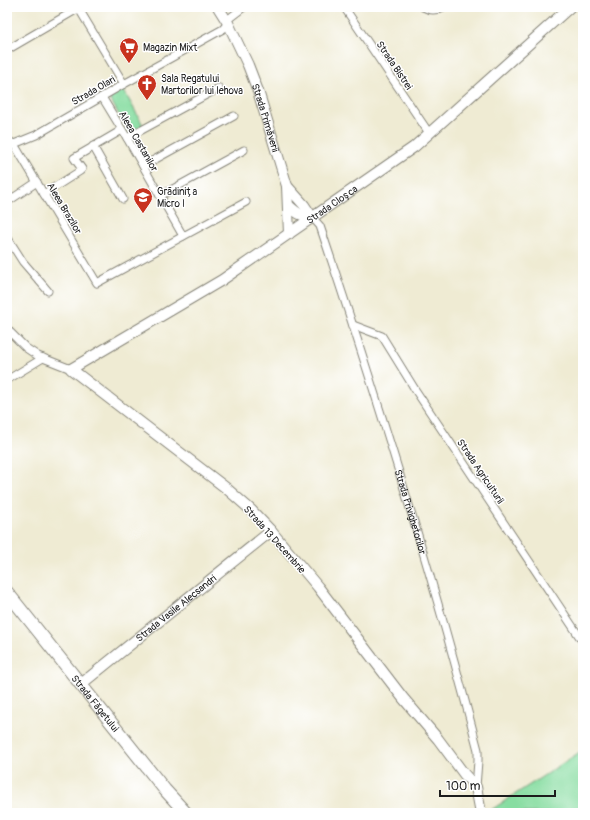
<svg xmlns="http://www.w3.org/2000/svg" width="590" height="820" font-family="Pangolin,sans-serif">
	<rect width="100%" height="100%" fill="#fff"/>
	<filter id="ink" filterUnits="userSpaceOnUse"><feTurbulence type="fractalNoise" baseFrequency=".025" numOctaves="2"/><feDisplacementMap in="SourceGraphic" scale="8" xChannelSelector="R" yChannelSelector="G"/><feConvolveMatrix kernelMatrix="1 2 1 2 8 2 1 2 1" color-interpolation-filters="sRGB"/></filter>
	<filter id="wash" filterUnits="userSpaceOnUse"><feTurbulence type="fractalNoise" baseFrequency=".012" numOctaves="4" result="noise"/><feDisplacementMap in="SourceGraphic" scale="16" xChannelSelector="R" yChannelSelector="G"/><feGaussianBlur stdDeviation="0.9" result="paint"/><feColorMatrix in="noise" values="0 0 0 0 0 0 0 0 0 0 0 0 0 0 0 0 0 1.4 0 .05"/><feComposite in="paint" operator="in"/></filter>
	<g filter="url(#wash)">
		<rect width="100%" height="100%" fill="#efebd3"/>
		<!-- green -->
		<g fill="#87dda1" stroke="#527c5e">
			<polygon points="123,89 143,125 129,133 109,97"/>
			<polygon points="583,750 583,813 491,813 491,810"/>
		</g>
	</g>
	<g filter="url(#ink)">
		<g fill="none" stroke-linecap="round" stroke-linejoin="round">
			<!-- street casing -->
			<g stroke="#868478" stroke-width="9">
				<g id="street">
					<polyline points="344,7 429,133"/>
					<path d="M423,7C430,11 436,11 443,7"/>
					<polyline points="227,20 244,7"/>
					<polyline points="7,50 74,11 79,9 124,84"/>
					<polyline points="102,97 127,138 183,236"/>
					<polyline points="127,138 219,88"/>
					<polyline points="7,140 14,144 36,135 124,84 223,29 228,23"/>
					<polyline points="14,144 97,283 246,202"/>
					<polyline points="93,146 123,199"/>
					<polyline points="143,166 234,116"/>
					<polyline points="44,194 80,171 82,169 74,158 122,130"/>
					<polyline points="160,196 244,150"/>
					<polyline points="7,202 37,182"/>
					<path id="s1" d="M312,217L320,226C378,399 432,573 478,750V761L476,787"/>
					<polyline points="7,237 23,262 48,291"/>
					<polyline points="353,325 382,336 416,391 583,642"/>
					<polyline points="7,329 26,348 38,356 71,369"/>
					<polyline points="7,380 43,358"/>
				</g>
			</g>
			<!-- secondary casing -->
			<g stroke="#868478" stroke-width="12">
				<g id="secondary">
					<path id="s2" d="M218,7L228,23L248,65L258,91L287,186L289,234"/>
					<polyline points="287,186 304,205 312,217"/>
					<path d="M288,205C297,213 300,216 312,217"/>
					<path id="s3" d="M80,685L271,531"/>
					<path id="s4" d="M481,813L476,787L464,774L438,739L403,698L318,587L271,531L251,510L226,488L71,369L222,280L414,147L570,7"/>
				</g>
			</g>
			<!-- primary casing -->
			<g stroke="#868478" stroke-width="14">
				<g id="primary">
					<path id="s5" d="M7,592L165,790L186,813"/>
				</g>
			</g>
			<!-- street -->
			<use href="#street" stroke="#fff" stroke-width="7"/>
			<!-- secondary -->
			<use href="#secondary" stroke="#fff" stroke-width="10"/>
			<!-- primary -->
			<use href="#primary" stroke="#fff" stroke-width="12"/>
		</g>
	</g>
	<!-- icons -->
	<defs>
		<g id="supermarket-pin" transform="scale(1)"><path d="M0 17L-7.5 6A9.5 9.5 0 1 1 7.5 6Z" fill="#c8321e" stroke="#fff"/><path d="M-6-5.5h2.5l.6 2H6L4.5 2H-2.5L-4.4-4H-6ZM-1.5 3.2a1.3 1.3 0 1 0 .1 0ZM3 3.2a1.3 1.3 0 1 0 .1 0Z" fill="#fff"/></g>
		<g id="church-pin" transform="scale(1)"><path d="M0 17L-7.5 6A9.5 9.5 0 1 1 7.5 6Z" fill="#c8321e" stroke="#fff"/><path d="M-1.2-6h2.4v3.5h3.3v2.4h-3.3V6h-2.4V-.1h-3.3v-2.4h3.3Z" fill="#fff"/></g>
		<g id="school-pin" transform="scale(1)"><path d="M0 17L-7.5 6A9.5 9.5 0 1 1 7.5 6Z" fill="#c8321e" stroke="#fff"/><path d="M0-5L7-2L0 1L-7-2ZM-4 1L0 2.5L4 1V4Q0 6-4 4Z" fill="#fff"/></g>
	</defs>
	<g fill-rule="evenodd">
		<use href="#supermarket-pin" x="129" y="47"/>
		<use href="#church-pin" x="147" y="84"/>
		<use href="#school-pin" x="143" y="197"/>
	</g>
	<g text-anchor="middle" stroke-width="3" stroke-linejoin="round" paint-order="stroke">
		<!-- poi labels -->
		<g font-size="10" fill="#1c1c1c" stroke="#fff" text-anchor="start">
			<text x="143" y="51">Magazin Mixt</text>
			<text x="161" y="82">Sala Regatului<tspan x="161" dy="12">Martorilor lui Iehova</tspan></text>
			<text x="157" y="195">Grădinița<tspan x="157" dy="12">Micro I</tspan></text>
		</g>
		<!-- street labels -->
		<g font-size="10" fill="#1c1c1c" stroke="#fff">
			<text transform="translate(395 65) rotate(56)" y="4">Strada Bistrei</text>
			<text transform="translate(93 90) rotate(-30)" y="4">Strada Olari</text>
			<text dy="4" stroke="none"><textPath href="#s2" startOffset="121">Strada Primăverii</textPath></text>
			<text transform="translate(139 141) rotate(60)" y="4">Aleea Castanilor</text>
			<text dy="4" stroke="none"><textPath href="#s4" startOffset="921">Strada Cloșca</textPath></text>
			<text transform="translate(65 208) rotate(59)" y="4">Aleea Brazilor</text>
			<text transform="translate(481 471) rotate(56)" y="4">Strada Agriculturii</text>
			<text dy="4" stroke="none"><textPath href="#s1" startOffset="312">Strada Privighetorilor</textPath></text>
			<text transform="translate(275 539) rotate(48)" y="4">Strada 13 Decembrie</text>
			<text dy="4" stroke="none"><textPath href="#s3" startOffset="123">Strada Vasile Alecsandri</textPath></text>
			<text dy="4" stroke="none"><textPath href="#s5" startOffset="142">Strada Făgetului</textPath></text>
		</g>
	</g>
	<!-- margin -->
	<rect width="590" height="820" fill="none" stroke="#fff" stroke-width="24"/>
	<!-- scale -->
	<path d="M440 790v6h115v-6" fill="none" stroke="#1c1c1c" stroke-width="2"/>
	<text x="446" y="790" font-size="12" fill="#1c1c1c" stroke="#ffffff" stroke-width="3" paint-order="stroke">100 m</text>
</svg>
